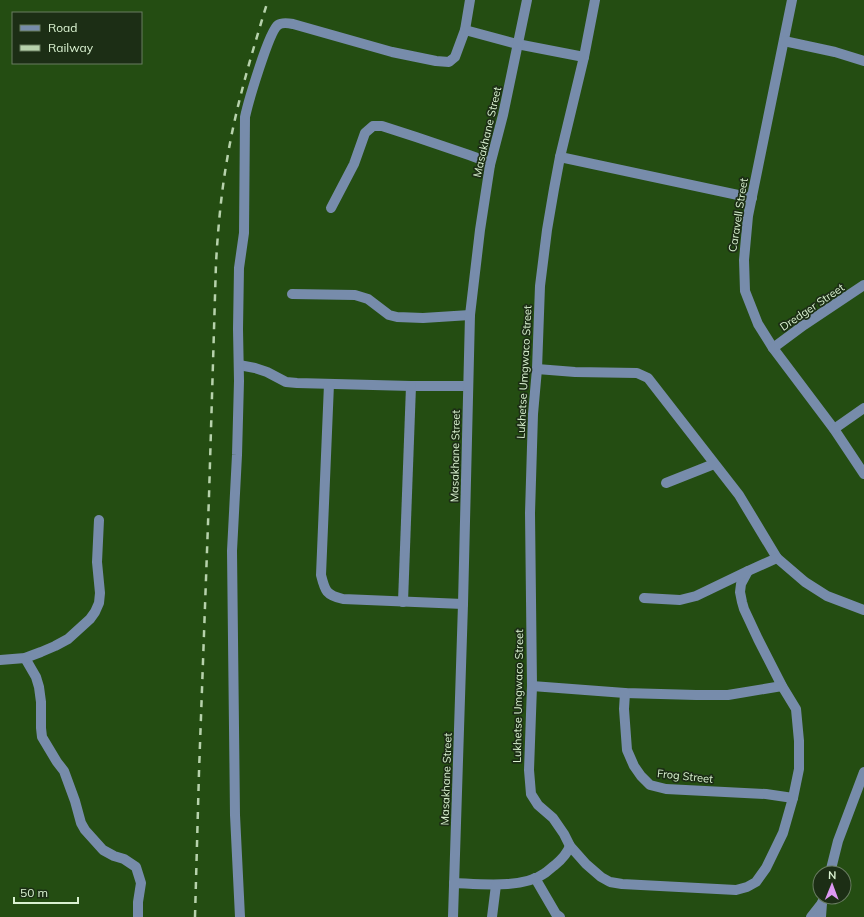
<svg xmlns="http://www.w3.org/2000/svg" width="864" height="917" font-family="Mulish,sans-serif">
	<rect width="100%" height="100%" fill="#244d12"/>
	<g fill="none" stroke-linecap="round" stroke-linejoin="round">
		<!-- minor -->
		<g stroke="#778cab" stroke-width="10">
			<polyline points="595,0 584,57 560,157 554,189 547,230 540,286 537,369 533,414 530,513 532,686 529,770 531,794 538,805 553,818 564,834 570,846 586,864 601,877 610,882 622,884 736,890 747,887 756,882 766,868 783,833 793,798 799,769 799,741 796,709 782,686 758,639 744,609 742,602 740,592 741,584 748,571"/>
			<polyline points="792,0 748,216 744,260 745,291 758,324 773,348 834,429 864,474"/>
			<polyline points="465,30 517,44 584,57"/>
			<polyline points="784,41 835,52 864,61"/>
			<polyline points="560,157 752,198"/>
			<polyline points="331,208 354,164 365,133 373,126 382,126 416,137 469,155 480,159 490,165"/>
			<polyline points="292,294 355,295 368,299 389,315 397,317 423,318 470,315"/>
			<polyline points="773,348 804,325 864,285"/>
			<polyline points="239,365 255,368 267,372 286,382 297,383 411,386 468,386"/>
			<polyline points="537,369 575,372 637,373 648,378 739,495 777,558 805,582 827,596 864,610"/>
			<path d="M329,384L321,575C325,591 326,595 343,599L463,604"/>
			<polyline points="834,429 864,408"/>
			<polyline points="666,483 714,464"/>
			<polyline points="644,598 680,600 696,596 748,571 777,558"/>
			<polyline points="403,602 411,386"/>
			<polyline points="25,658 36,677 39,687 41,702 41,728 42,737 57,762 64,771 75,801 81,823 85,830 103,850 114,856 124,859 136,867 141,883 138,902 138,917"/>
			<polyline points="0,660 25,658 41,652 55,646 68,639 90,619 95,612 99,603 100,593 97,562 99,520"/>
			<polyline points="532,686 625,693 696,695 728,695 782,686"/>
			<polyline points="625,693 624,709 627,750 634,766 641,776 650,785 666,789 766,794 793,798"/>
			<polyline points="830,873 838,841 864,772"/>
			<polyline points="535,878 556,914 560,917"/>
			<path d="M454,883C480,884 523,889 545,873C548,871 551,868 555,865C561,860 567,854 570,846"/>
			<path d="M240,917L235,815L232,551L237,455L239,381L238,329L239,268L244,233L245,117C248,103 269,31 278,25C282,22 288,23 293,24L392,52L436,61L449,62L455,57L465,30L470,0"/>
			<polyline points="453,917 463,604 470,315 480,230 490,165 503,115 527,0"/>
			<polyline points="492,917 496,885"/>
			<polyline points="811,917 822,903"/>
			<polyline points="821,917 822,903 824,897"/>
		</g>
		<!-- rail -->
		<path stroke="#b7d2ac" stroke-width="2.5" stroke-dasharray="7 7" stroke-linecap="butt" d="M195,917L199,772L209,496L216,263C218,229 221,194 227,160C236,105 252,53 268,0"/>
	</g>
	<g text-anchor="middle" stroke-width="3.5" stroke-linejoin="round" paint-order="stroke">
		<!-- street labels -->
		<g font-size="11" fill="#daf2d1" stroke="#1c2e15">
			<text transform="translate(487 132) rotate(-77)" y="4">Masakhane Street</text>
			<text transform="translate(738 215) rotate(-81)" y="4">Caravell Street</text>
			<text transform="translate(812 307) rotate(-34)" y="4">Dredger Street</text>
			<text transform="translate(524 372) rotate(-87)" y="4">Lukhetse Umgwaco Street</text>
			<text transform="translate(455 456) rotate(-89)" y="4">Masakhane Street</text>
			<text transform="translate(518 696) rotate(-89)" y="4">Lukhetse Umgwaco Street</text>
			<text transform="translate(685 776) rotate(6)" y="4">Frog Street</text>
			<text transform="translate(446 779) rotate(-88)" y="4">Masakhane Street</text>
		</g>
	</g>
	<!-- legend -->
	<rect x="12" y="12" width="130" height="52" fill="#1c2e15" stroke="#687c60"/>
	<rect x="20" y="25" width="20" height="6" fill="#778cab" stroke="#687c60"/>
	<text x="48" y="32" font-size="12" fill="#daf2d1">Road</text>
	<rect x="20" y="45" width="20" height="6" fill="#b7d2ac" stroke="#687c60"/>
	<text x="48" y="52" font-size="12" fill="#daf2d1">Railway</text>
	<!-- north arrow -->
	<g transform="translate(832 885) rotate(1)"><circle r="19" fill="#1c2e15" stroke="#687c60"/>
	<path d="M0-3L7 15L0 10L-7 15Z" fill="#dd99f3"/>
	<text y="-6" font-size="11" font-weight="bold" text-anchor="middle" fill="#daf2d1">N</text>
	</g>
	<!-- scale -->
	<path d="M14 897v6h64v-6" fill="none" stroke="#daf2d1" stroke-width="2"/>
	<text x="20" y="897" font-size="12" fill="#daf2d1" stroke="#1c2e15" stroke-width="3" paint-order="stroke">50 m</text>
</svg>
